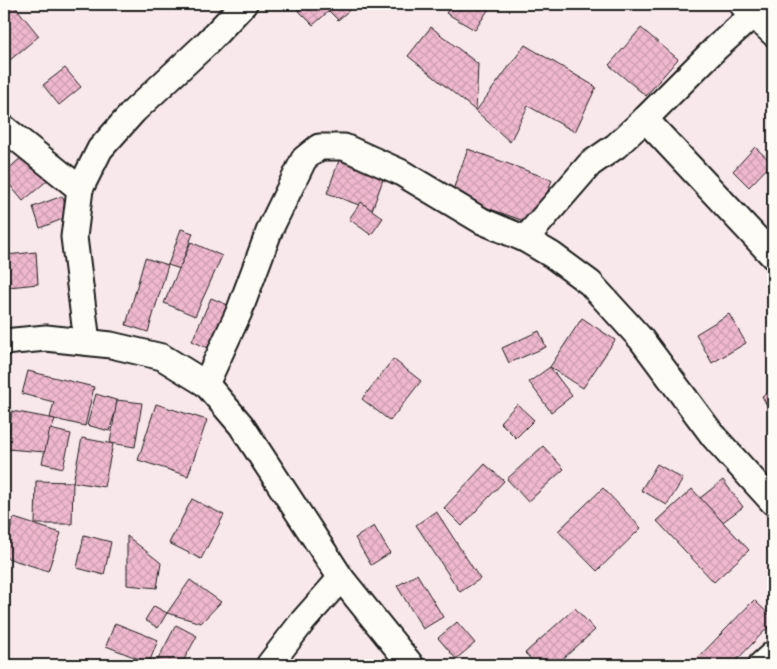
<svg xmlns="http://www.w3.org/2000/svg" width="777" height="669" font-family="'Gochi Hand',sans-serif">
	<defs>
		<pattern id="building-cross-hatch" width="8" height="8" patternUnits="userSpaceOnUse" patternTransform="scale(1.25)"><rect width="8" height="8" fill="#efb8ce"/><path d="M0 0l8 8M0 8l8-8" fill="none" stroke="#cc9eb0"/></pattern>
	</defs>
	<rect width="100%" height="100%" fill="#f9e8eb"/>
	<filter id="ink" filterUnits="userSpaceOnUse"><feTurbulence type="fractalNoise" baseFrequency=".02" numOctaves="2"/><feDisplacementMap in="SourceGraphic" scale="10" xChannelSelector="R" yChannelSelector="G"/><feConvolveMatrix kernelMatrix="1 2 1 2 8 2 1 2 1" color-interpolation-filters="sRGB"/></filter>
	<g filter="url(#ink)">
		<!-- building -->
		<g fill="url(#building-cross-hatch)" stroke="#1c1c1c">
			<polygon points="9,4 13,4 39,36 4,65 4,8"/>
			<polygon points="292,4 354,4 355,5 338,20 329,11 313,25"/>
			<polygon points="452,4 492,4 475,30 446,13"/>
			<polygon points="431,27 478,64 476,111 408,56"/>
			<polygon points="641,28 678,59 646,96 609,65"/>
			<polygon points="525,45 596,87 575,132 528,106 510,142 476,111"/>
			<polygon points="65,68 81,87 59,105 43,85"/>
			<polygon points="344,147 389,163 372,210 327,193"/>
			<polygon points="755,147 772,163 749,187 733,171"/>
			<polygon points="468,149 552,180 535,225 451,195"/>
			<polygon points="26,153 49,179 23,201 4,178 4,173"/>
			<polygon points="62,196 70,216 40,228 33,207"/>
			<polygon points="361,202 383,218 371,235 349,219"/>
			<polygon points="181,229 193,233 180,269 168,265"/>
			<polygon points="191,242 222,256 195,316 164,303"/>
			<polygon points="36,252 38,284 9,287 6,255"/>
			<polygon points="145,258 168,265 148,332 126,325"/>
			<polygon points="211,298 240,310 221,354 192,341"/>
			<polygon points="729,314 746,343 712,363 696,334"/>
			<polygon points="582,318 615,340 583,388 550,367"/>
			<polygon points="539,331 546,347 509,363 502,348"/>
			<polygon points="393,359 421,381 390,421 362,399"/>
			<polygon points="550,367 572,396 551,412 529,382"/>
			<polygon points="28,371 94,387 85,426 50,418 54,402 22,394"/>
			<polygon points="773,390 773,417 762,396"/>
			<polygon points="96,394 119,401 109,431 87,425"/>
			<polygon points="117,400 142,403 135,447 110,443"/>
			<polygon points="156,404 207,420 188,476 138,460"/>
			<polygon points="517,404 534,420 516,438 500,422"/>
			<polygon points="12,411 55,419 45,452 7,449"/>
			<polygon points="50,429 71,434 63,468 42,463"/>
			<polygon points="82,438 113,444 104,487 73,482"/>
			<polygon points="543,446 564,469 528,502 507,479"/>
			<polygon points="485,464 504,481 462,526 444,508"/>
			<polygon points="657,464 683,479 667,505 641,490"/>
			<polygon points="723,480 743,507 720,524 700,498"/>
			<polygon points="36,481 73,482 72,524 35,524"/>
			<polygon points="603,488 641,528 597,571 558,531"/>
			<polygon points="692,489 749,550 714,582 657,521"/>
			<polygon points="192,499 224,515 201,559 169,543"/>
			<polygon points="436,511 480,579 460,592 416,525"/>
			<polygon points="14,518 61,533 48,571 4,557 4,549"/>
			<polygon points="374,526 390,553 371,565 355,538"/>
			<polygon points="84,535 111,542 104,575 77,568"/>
			<polygon points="127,536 161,563 157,588 127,585"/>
			<polygon points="417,574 443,617 423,629 397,586"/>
			<polygon points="190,580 221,602 201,623 167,613"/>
			<polygon points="754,600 773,618 773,622 732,665 691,665"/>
			<polygon points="154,606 167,613 158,628 145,620"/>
			<polygon points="575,608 595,630 556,665 536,665 525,653"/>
			<polygon points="457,622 475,643 456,659 438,638"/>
			<polygon points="115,623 158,640 149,663 106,646"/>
			<polygon points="176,625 197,636 181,665 155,665"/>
		</g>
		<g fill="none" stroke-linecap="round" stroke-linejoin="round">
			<!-- minor casing -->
			<g stroke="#1c1c1c" stroke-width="29">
				<g id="minor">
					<polyline points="742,4 773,33"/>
					<polyline points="645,119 773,256"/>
					<polyline points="4,128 80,189"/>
					<polyline points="525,239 590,164 616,146 645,119 716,48 765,4"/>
					<polyline points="4,342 46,338 111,345 162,357 206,384 241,425 341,578 411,665"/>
					<polyline points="87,342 74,237 80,189 100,149 134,111 207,43 244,4"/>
					<polyline points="206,384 239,312 270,229 304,159 319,147 344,147 400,172 482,221 525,239 552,255 590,283 641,339 714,437 773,502"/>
					<polyline points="269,665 303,621 341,578"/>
					<polyline points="761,665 773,654"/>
				</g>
			</g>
			<!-- minor -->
			<use href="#minor" stroke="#fdfcf7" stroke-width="25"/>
		</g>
	</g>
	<!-- margin -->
	<rect width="777" height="669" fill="none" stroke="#fdfcf7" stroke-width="20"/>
	<rect x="10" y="10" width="757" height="649" fill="none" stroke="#1c1c1c" stroke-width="2" filter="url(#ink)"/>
</svg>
